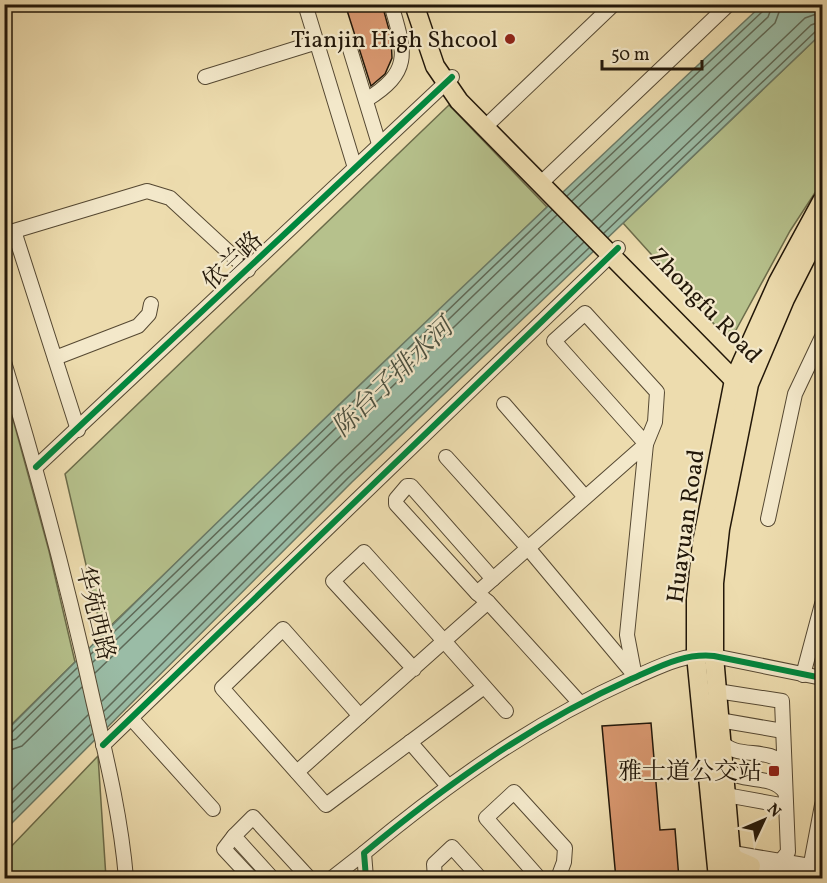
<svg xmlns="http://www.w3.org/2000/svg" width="827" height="883" font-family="Vollkorn,'Noto Serif SC',serif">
	<rect width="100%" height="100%" fill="#eddcae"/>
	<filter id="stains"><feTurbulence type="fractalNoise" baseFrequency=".00333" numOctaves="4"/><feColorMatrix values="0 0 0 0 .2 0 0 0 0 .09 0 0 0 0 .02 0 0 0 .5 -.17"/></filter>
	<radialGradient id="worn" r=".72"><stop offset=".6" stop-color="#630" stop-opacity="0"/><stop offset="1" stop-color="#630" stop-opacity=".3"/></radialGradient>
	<!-- green -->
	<g fill="#b6c18c" stroke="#6c6c4a" stroke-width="1.5">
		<polygon points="822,33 822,182 790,231 736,330 724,335 623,223"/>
		<polygon points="449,105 547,207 102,634 65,474"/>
		<polygon points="5,390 49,551 75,662 6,730"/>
		<polygon points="98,756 106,878 5,878 5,853"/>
	</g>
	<!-- water -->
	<path fill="#9abca6" stroke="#6a7a67" stroke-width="1.5" d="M762,5H822V33L352,482L5,830V732C252,484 507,244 762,5Z"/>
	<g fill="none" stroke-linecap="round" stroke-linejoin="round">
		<!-- shore -->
		<g stroke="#5e6a58" stroke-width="1.5">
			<polyline points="567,196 763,11 766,4"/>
			<polyline points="572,201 768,17 773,4"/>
			<polyline points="579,207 775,23 782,4"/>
			<polyline points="592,221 805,18 822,12"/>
			<polyline points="599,228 811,25 822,21"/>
			<polyline points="604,233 816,31 822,29"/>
			<polyline points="91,654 552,210"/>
			<polyline points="93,662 557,215"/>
			<polyline points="95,673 563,222"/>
			<polyline points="102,701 336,466 577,236"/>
			<polyline points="104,711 343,473 584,242"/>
			<polyline points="106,720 348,478 589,248"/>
			<polyline points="4,735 11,733 77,668"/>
			<polyline points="4,743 16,739 79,676"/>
			<polyline points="4,752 22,746 82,687"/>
			<polyline points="4,798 88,715"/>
			<polyline points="4,811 90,725"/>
			<polyline points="4,821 92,734"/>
		</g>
	</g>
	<!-- building -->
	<g fill="#d7966e" stroke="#221709" stroke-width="1.5">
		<polygon points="345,4 382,4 391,37 392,58 385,74 371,86"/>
		<polygon points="651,723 660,830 675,829 679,879 616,879 602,726"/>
	</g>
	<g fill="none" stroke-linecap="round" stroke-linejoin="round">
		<!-- minor casing -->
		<g stroke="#554832" stroke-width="16">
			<g id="minor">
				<polyline points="305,4 355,168"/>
				<polyline points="349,46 379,144"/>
				<polyline points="205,77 317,42"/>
				<path d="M366,100C413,71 405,52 391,4"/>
				<polyline points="485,127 614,4"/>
				<polyline points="541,183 729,4"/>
				<polygon points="585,313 657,392 655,422 646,444 554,341"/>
				<polyline points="55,358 138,326 149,314 151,304"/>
				<path d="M4,362C38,474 68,586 93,700C107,760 121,818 126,878"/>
				<polyline points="504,404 585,497"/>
				<polyline points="78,430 14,231 147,191 170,198 248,270"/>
				<polyline points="446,457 528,548 631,671"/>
				<polyline points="36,467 452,77"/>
				<polyline points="768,519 795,394 822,337"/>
				<polyline points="477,593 396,504 396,499 407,486 411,486 493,579"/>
				<polyline points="488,602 444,641 506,711"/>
				<polyline points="803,675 822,604"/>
				<polyline points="717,691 782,701 788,852 775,868"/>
				<polyline points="579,702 488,602 477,593 646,444 627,635 635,677"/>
				<polyline points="360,716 283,629 222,688 326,805 484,687"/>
				<polyline points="131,718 213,809"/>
				<polyline points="719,720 783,731"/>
				<path d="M721,741C736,761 770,745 784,766"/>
				<polyline points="410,742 448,786"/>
				<polyline points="103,745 618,248"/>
				<path d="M724,766C739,786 770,772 785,792"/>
				<polyline points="297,772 444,641 364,552 333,581 414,669"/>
				<polyline points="726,795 786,806"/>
				<polyline points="234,836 224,849 251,878"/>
				<polyline points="727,852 822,868"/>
				<polyline points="741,865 775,868 822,878"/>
				<polyline points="809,874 822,805"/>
				<polyline points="272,878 234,836 253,817 309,878"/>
				<polyline points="332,878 364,853"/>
				<path d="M366,878L364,853C447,784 533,723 631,679C659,667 683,653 714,656L822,678"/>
				<polyline points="435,878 434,864 452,847 480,878"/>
				<polyline points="539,878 486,818 514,792 565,848 564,862 558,878"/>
			</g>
		</g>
		<!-- major casing -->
		<g stroke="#221709" stroke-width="21">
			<g id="major">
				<polyline points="414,4 435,66 459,101 734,380 743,382"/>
				<polyline points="725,851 737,860 751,866"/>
				<polyline points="718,878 696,655 696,599 702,543 734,380 778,282 822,201"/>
				<polyline points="733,878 714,656 714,583 720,529 749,384 785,299 822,226"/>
			</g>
		</g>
		<!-- minor -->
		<use href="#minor" stroke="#f3e8ca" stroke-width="14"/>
		<!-- major -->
		<use href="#major" stroke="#eddcae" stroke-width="18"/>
		<!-- cycleway casing -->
		<g stroke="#f3e8ca" stroke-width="10">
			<g id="cycleway">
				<polyline points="36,467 452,77"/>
				<polyline points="103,745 618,248"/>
				<path d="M366,878L364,853C447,784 533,723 631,679C659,667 683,653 714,656L822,678"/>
			</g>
		</g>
		<!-- cycleway -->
		<use href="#cycleway" stroke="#00873e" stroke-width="6"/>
	</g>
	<!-- markers -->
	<g fill="#8f2418" stroke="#f3e8ca" stroke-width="2">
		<circle cx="510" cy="39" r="6"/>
		<rect x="768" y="765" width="12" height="12" rx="3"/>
	</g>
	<g text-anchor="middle" stroke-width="4.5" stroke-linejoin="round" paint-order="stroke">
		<!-- poi labels -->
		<g font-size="24" fill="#221709" stroke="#f3e8ca" text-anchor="end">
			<text x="498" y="47">Tianjin High Shcool</text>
			<text x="762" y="779">雅士道公交站</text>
		</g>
		<!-- street labels -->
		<g font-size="24" fill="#221709" stroke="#f3e8ca">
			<text transform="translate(232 260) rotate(-43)" y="8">依兰路</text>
			<text transform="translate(706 305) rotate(46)" y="8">Zhongfu Road</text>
			<text transform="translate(685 526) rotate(-82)" y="8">Huayuan Road</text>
			<text transform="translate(96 613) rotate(76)" y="8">华苑西路</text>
		</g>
		<!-- water labels -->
		<g font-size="26" font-style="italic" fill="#4c5140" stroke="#f3e8ca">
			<text transform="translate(392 377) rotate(-44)" y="9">陈台子排水河</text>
		</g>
	</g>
	<!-- margin -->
	<rect width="827" height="883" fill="none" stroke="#eddcae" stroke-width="24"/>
	<rect x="6" y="6" width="815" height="871" fill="none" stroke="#221709" stroke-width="3"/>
	<rect x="12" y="12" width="803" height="859" fill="none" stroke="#221709" stroke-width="1.5"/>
	<!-- north arrow -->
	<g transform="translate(764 820) rotate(46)" stroke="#f3e8ca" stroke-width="4.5" paint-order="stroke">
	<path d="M0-4.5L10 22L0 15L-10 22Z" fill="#221709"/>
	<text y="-9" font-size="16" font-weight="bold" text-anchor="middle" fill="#221709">N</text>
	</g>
	<!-- scale -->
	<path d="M602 60v9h100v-9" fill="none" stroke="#221709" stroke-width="3"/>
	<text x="611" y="60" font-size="18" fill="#221709" stroke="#f3e8ca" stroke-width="4.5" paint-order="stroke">50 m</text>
	<rect width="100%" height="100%" filter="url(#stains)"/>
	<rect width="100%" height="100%" fill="url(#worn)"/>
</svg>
